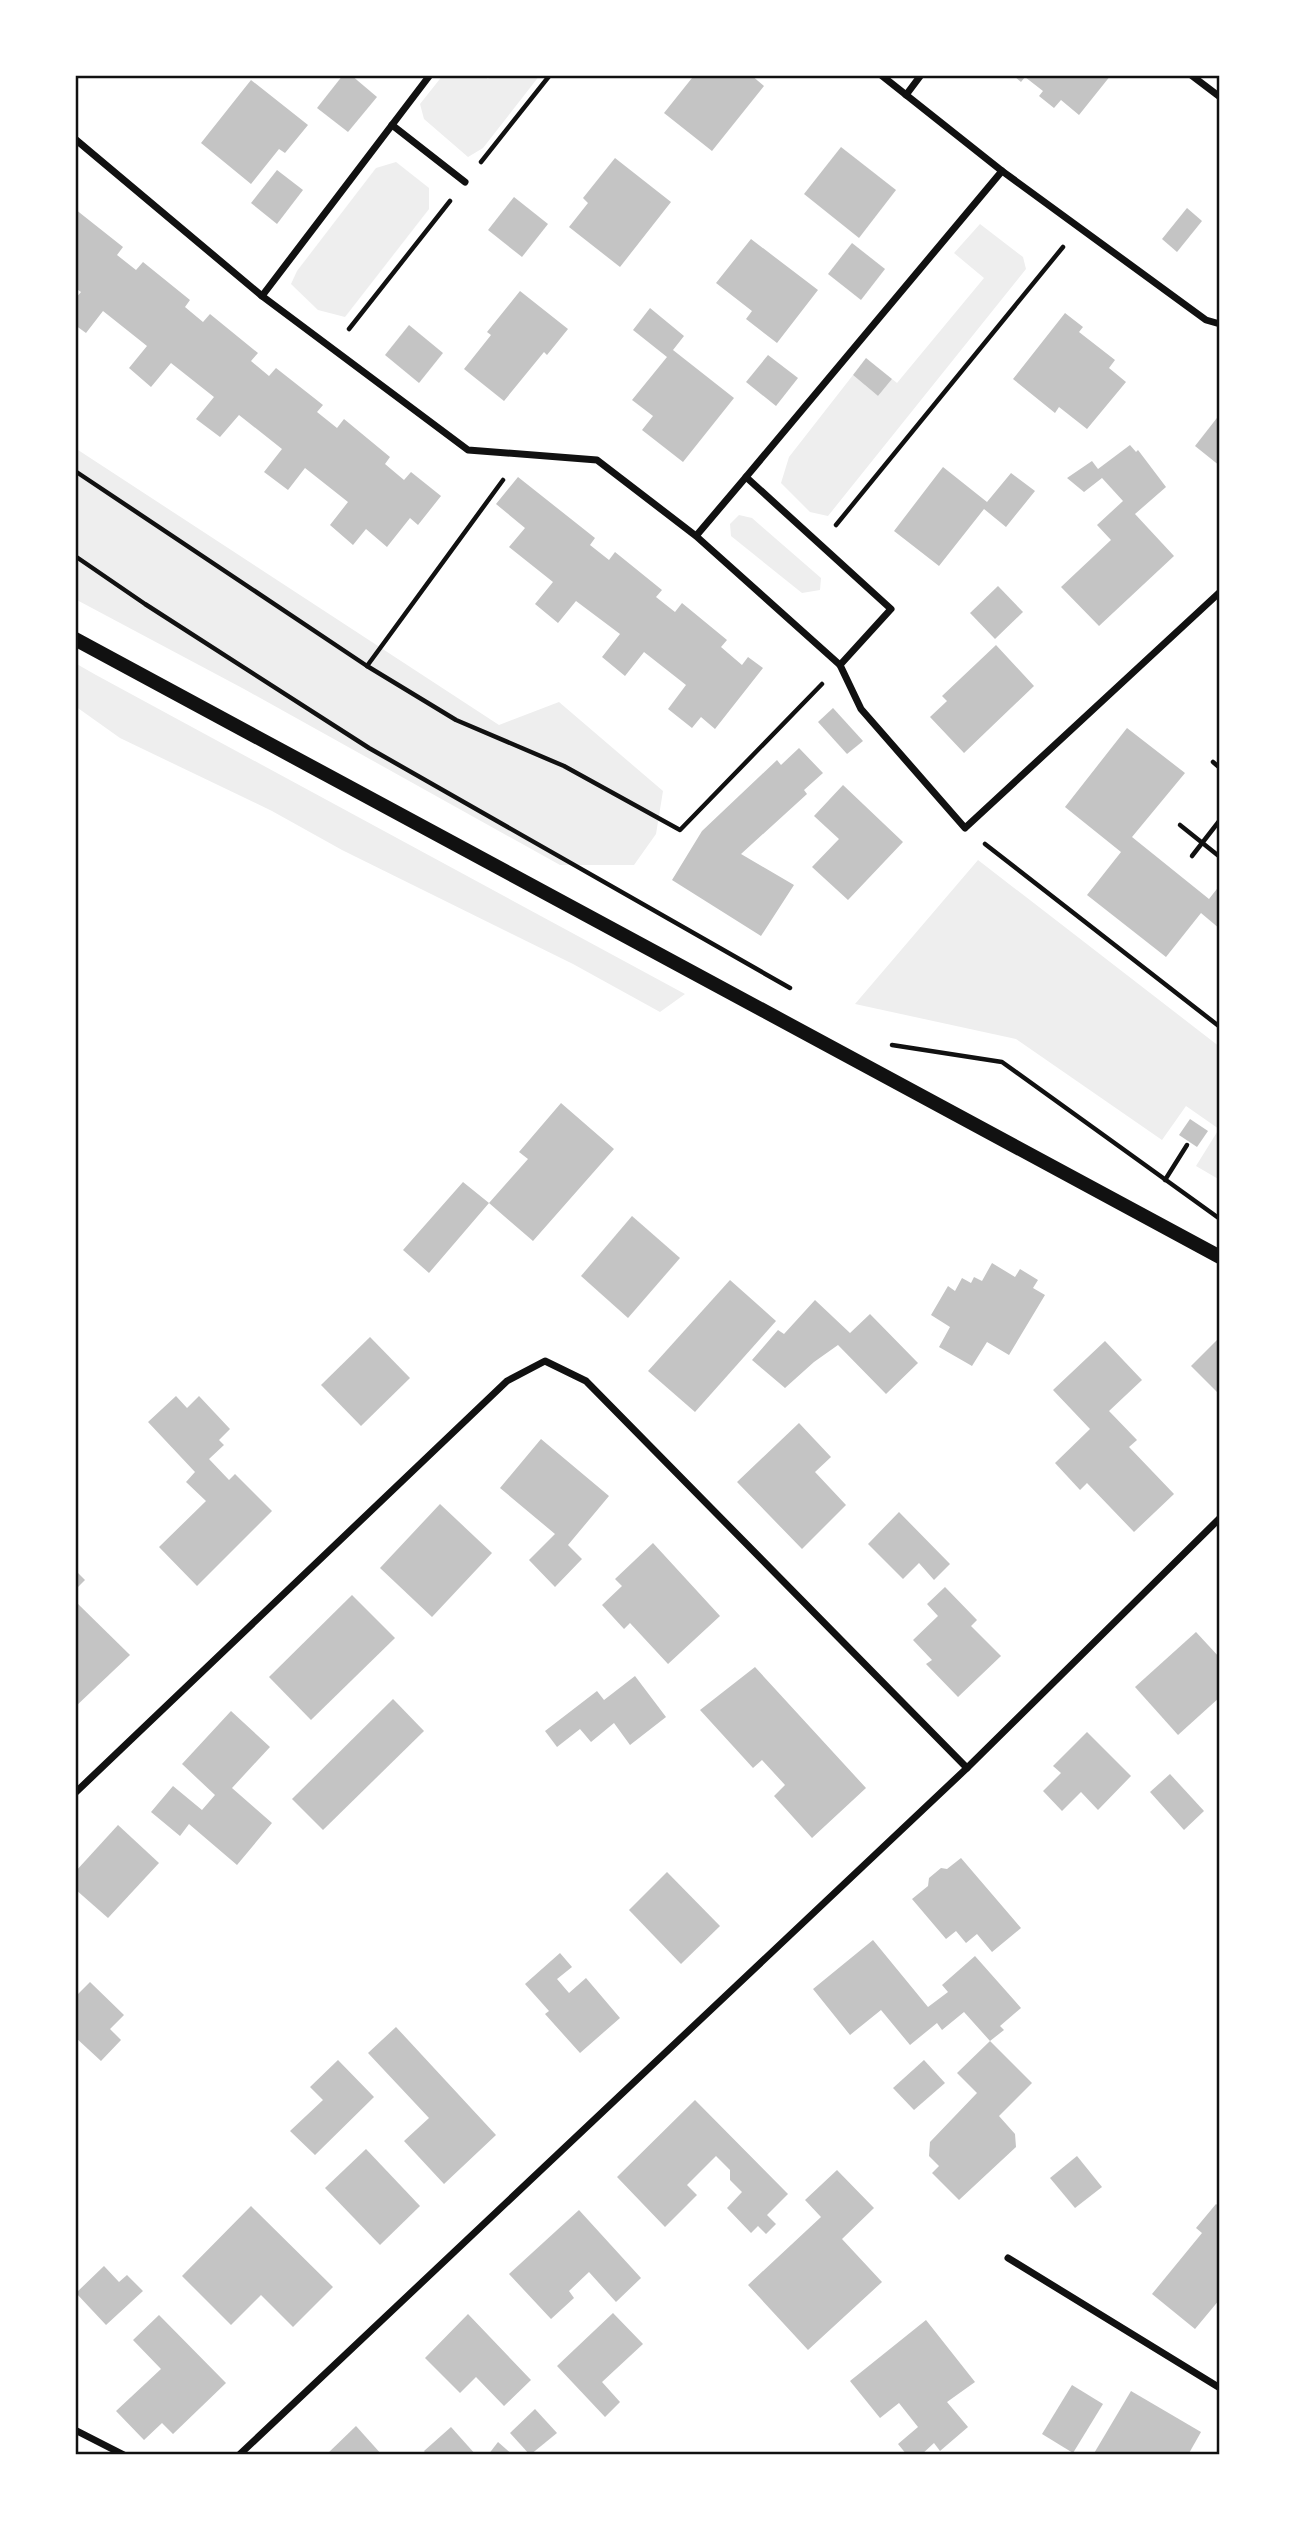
<svg xmlns="http://www.w3.org/2000/svg" width="1295" height="2530" font-family="'PT Sans Narrow',sans-serif">
	<rect width="100%" height="100%" fill="#fff"/>
	<!-- green -->
	<g fill="#eee">
		<polygon points="443,75 483,75 488,79 491,75 540,75 483,148 468,157 424,119 420,104"/>
		<polygon points="396,162 429,188 429,209 345,317 318,310 291,284 297,271 376,168"/>
		<polygon points="980,224 1023,257 1026,269 828,516 810,512 781,483 789,457 853,375 878,396 892,379 897,383 984,278 954,253"/>
		<polygon points="75,448 499,725 559,702 663,791 656,834 634,865 560,865 244,689 75,599"/>
		<polygon points="739,515 752,518 821,578 820,590 802,593 731,536 730,524"/>
		<polygon points="75,663 96,675 685,994 660,1012 573,964 342,850 272,811 120,738 75,706"/>
		<polygon points="978,860 1220,1047 1220,1180 1196,1166 1219,1129 1186,1106 1162,1140 1016,1039 855,1004"/>
	</g>
	<!-- building -->
	<g fill="#c4c4c4">
		<polygon points="343,75 351,75 377,97 348,132 317,108"/>
		<polygon points="689,75 751,75 764,86 712,151 664,113 692,78"/>
		<polygon points="1013,75 1111,75 1079,115 1061,100 1054,108 1039,96 1043,91 1025,77 1021,82"/>
		<polygon points="251,80 308,125 285,153 279,149 251,184 201,143"/>
		<polygon points="841,147 896,190 859,238 804,194"/>
		<polygon points="615,158 671,202 620,267 569,227 588,203 583,198"/>
		<polygon points="277,170 303,190 277,224 251,203"/>
		<polygon points="514,197 548,224 522,257 488,230"/>
		<polygon points="1187,208 1202,221 1177,252 1162,239"/>
		<polygon points="75,209 123,247 117,255 136,270 143,262 190,300 185,307 203,322 210,314 258,353 251,361 269,376 276,368 323,405 317,412 337,428 344,419 390,457 385,464 404,480 411,472 441,496 418,525 410,518 387,547 366,529 353,545 330,525 348,502 305,468 288,490 264,472 282,449 239,415 220,437 196,419 214,397 171,363 151,387 129,368 147,346 103,311 86,333 75,325 75,299 81,292 75,288"/>
		<polygon points="751,239 818,290 777,343 746,319 752,311 716,283"/>
		<polygon points="852,243 885,269 861,300 828,274"/>
		<polygon points="520,291 568,329 547,355 544,352 504,401 464,369 491,335 487,332"/>
		<polygon points="650,308 684,336 673,350 734,398 683,462 642,430 653,416 632,400 667,357 633,330"/>
		<polygon points="1065,313 1083,327 1079,332 1115,360 1109,368 1126,382 1087,429 1059,407 1055,413 1013,379"/>
		<polygon points="409,325 443,353 419,383 385,355"/>
		<polygon points="768,355 798,378 776,406 746,382"/>
		<polygon points="866,358 892,379 878,396 853,375"/>
		<polygon points="1220,414 1220,466 1195,446"/>
		<polygon points="1130,445 1136,452 1138,450 1166,487 1135,514 1174,556 1099,626 1061,587 1111,540 1097,525 1123,501 1102,478 1084,492 1067,478 1092,461 1098,469"/>
		<polygon points="943,467 987,502 1011,473 1035,491 1006,527 984,509 939,566 894,531"/>
		<polygon points="518,477 595,538 590,545 609,560 615,552 662,590 656,597 675,612 682,603 727,640 721,647 742,665 748,657 763,668 715,729 701,717 692,728 668,709 686,685 644,652 625,676 602,657 620,634 576,601 558,623 535,604 553,582 509,547 525,528 496,504"/>
		<polygon points="998,586 1023,612 995,639 970,613"/>
		<polygon points="996,645 1034,686 964,753 930,717 947,701 942,696"/>
		<polygon points="833,708 863,741 847,754 818,722"/>
		<polygon points="1127,728 1185,773 1132,837 1209,899 1220,885 1220,929 1201,913 1166,957 1087,895 1121,852 1065,807"/>
		<polygon points="799,748 823,773 804,790 807,794 741,854 794,885 761,936 672,880 702,831 777,760 781,765"/>
		<polygon points="843,785 903,842 848,900 812,867 839,839 814,816"/>
		<polygon points="561,1103 614,1149 533,1241 489,1203 429,1273 403,1250 463,1182 489,1203 528,1159 519,1152"/>
		<polygon points="1190,1119 1208,1131 1197,1147 1179,1135"/>
		<polygon points="632,1216 680,1258 628,1318 581,1276"/>
		<polygon points="992,1263 1015,1277 1020,1269 1038,1280 1033,1288 1045,1295 1009,1355 987,1342 972,1366 939,1347 950,1327 931,1315 948,1286 955,1291 962,1278 971,1283 974,1277 982,1281"/>
		<polygon points="730,1280 776,1321 695,1412 648,1371"/>
		<polygon points="815,1300 850,1333 870,1314 918,1363 886,1394 838,1345 814,1362 785,1388 752,1360 778,1330 784,1334"/>
		<polygon points="370,1337 410,1378 361,1426 321,1385"/>
		<polygon points="1220,1337 1220,1395 1191,1366"/>
		<polygon points="1105,1341 1142,1380 1109,1411 1137,1440 1129,1447 1174,1494 1134,1532 1087,1483 1080,1490 1055,1463 1090,1429 1053,1390"/>
		<polygon points="176,1396 187,1408 199,1396 230,1429 219,1440 224,1445 209,1459 229,1480 235,1474 272,1511 197,1586 159,1547 206,1501 186,1482 195,1472 148,1422"/>
		<polygon points="799,1423 831,1457 815,1472 846,1505 802,1549 737,1482"/>
		<polygon points="541,1439 609,1496 568,1545 582,1559 555,1587 529,1560 555,1534 500,1488"/>
		<polygon points="440,1504 492,1553 432,1617 380,1568"/>
		<polygon points="899,1512 950,1564 934,1580 919,1563 903,1579 868,1544"/>
		<polygon points="653,1543 720,1616 668,1664 630,1623 624,1629 602,1605 622,1586 615,1579"/>
		<polygon points="75,1570 85,1580 75,1590"/>
		<polygon points="945,1587 977,1620 971,1626 1001,1656 958,1697 926,1664 932,1660 913,1640 938,1616 927,1604"/>
		<polygon points="352,1595 395,1638 311,1720 269,1677"/>
		<polygon points="75,1601 130,1655 75,1707"/>
		<polygon points="1196,1632 1220,1658 1220,1697 1178,1735 1135,1687"/>
		<polygon points="755,1667 866,1788 812,1838 774,1796 785,1785 762,1760 753,1768 700,1710"/>
		<polygon points="635,1676 666,1717 630,1745 614,1723 591,1742 580,1729 557,1747 545,1731 597,1691 604,1700"/>
		<polygon points="393,1699 424,1731 323,1830 292,1799"/>
		<polygon points="231,1711 270,1747 232,1788 272,1823 237,1865 189,1824 180,1836 151,1812 173,1786 202,1810 215,1795 182,1764"/>
		<polygon points="1087,1732 1131,1776 1098,1810 1081,1792 1062,1811 1043,1791 1061,1773 1053,1766"/>
		<polygon points="1170,1774 1204,1811 1184,1830 1150,1792"/>
		<polygon points="118,1825 159,1863 108,1918 75,1889 75,1872"/>
		<polygon points="961,1858 1021,1928 992,1952 977,1934 966,1943 956,1931 946,1939 912,1899 928,1886 929,1878 941,1868 947,1869"/>
		<polygon points="667,1872 720,1926 681,1964 629,1910"/>
		<polygon points="873,1940 928,2007 948,1992 942,1985 975,1956 1021,2008 1000,2026 1004,2030 990,2041 964,2012 942,2030 937,2023 910,2045 881,2010 850,2035 813,1989"/>
		<polygon points="560,1953 572,1967 557,1979 569,1993 586,1978 620,2018 580,2053 545,2014 549,2011 525,1984"/>
		<polygon points="90,1982 124,2015 110,2029 121,2040 101,2061 75,2037 75,1997"/>
		<polygon points="396,2027 496,2135 444,2184 404,2141 429,2118 368,2053"/>
		<polygon points="990,2041 1032,2083 999,2116 1015,2134 1016,2147 959,2200 932,2173 939,2166 929,2156 930,2142 977,2093 957,2073"/>
		<polygon points="338,2060 374,2097 315,2155 290,2131 323,2100 310,2087"/>
		<polygon points="924,2060 945,2083 914,2110 893,2088"/>
		<polygon points="695,2100 788,2194 767,2215 776,2224 766,2234 758,2226 751,2233 727,2208 742,2192 730,2180 730,2170 716,2156 687,2185 697,2195 665,2227 617,2177"/>
		<polygon points="366,2149 420,2206 380,2245 325,2188"/>
		<polygon points="1077,2156 1102,2187 1075,2208 1050,2178"/>
		<polygon points="837,2170 874,2208 842,2239 882,2282 808,2350 748,2285 821,2217 805,2200"/>
		<polygon points="1216,2204 1220,2207 1220,2299 1195,2329 1152,2294 1202,2233 1196,2228"/>
		<polygon points="251,2206 333,2287 293,2327 261,2295 231,2325 182,2276"/>
		<polygon points="579,2210 641,2278 616,2302 589,2272 569,2291 574,2298 551,2319 509,2274"/>
		<polygon points="104,2266 119,2282 127,2275 143,2291 106,2325 76,2293"/>
		<polygon points="613,2313 643,2344 602,2382 620,2402 605,2417 557,2366"/>
		<polygon points="468,2314 531,2380 504,2406 476,2377 460,2393 425,2358"/>
		<polygon points="159,2315 226,2383 173,2434 162,2423 144,2440 116,2411 161,2369 133,2340"/>
		<polygon points="926,2320 975,2382 947,2402 968,2427 940,2451 934,2443 921,2455 907,2455 898,2444 918,2427 899,2403 880,2418 850,2381"/>
		<polygon points="1072,2385 1103,2404 1073,2453 1042,2434"/>
		<polygon points="1131,2391 1201,2432 1188,2455 1093,2455"/>
		<polygon points="535,2409 557,2433 530,2455 510,2433"/>
		<polygon points="356,2426 382,2455 326,2455"/>
		<polygon points="451,2427 476,2455 427,2455 424,2451"/>
		<polygon points="498,2442 513,2455 488,2455"/>
	</g>
	<g fill="none" stroke-linecap="round" stroke-linejoin="round">
		<!-- path -->
		<g stroke="#111" stroke-width="4.5">
			<polyline points="481,162 550,75"/>
			<polyline points="349,329 450,201"/>
			<polyline points="75,471 367,666 456,720 564,766 680,830 822,684"/>
			<polyline points="836,525 1063,247"/>
			<polyline points="75,556 145,604 369,748 790,988"/>
			<polyline points="367,666 503,480"/>
			<polyline points="1213,762 1220,768"/>
			<polyline points="1180,825 1220,857"/>
			<polyline points="985,844 1220,1027"/>
			<polyline points="1192,856 1220,820"/>
			<polyline points="892,1045 1002,1062 1220,1219"/>
			<polyline points="1165,1180 1187,1145"/>
		</g>
		<!-- minor -->
		<g stroke="#111" stroke-width="7">
			<polyline points="881,75 1002,171 1206,320 1220,324"/>
			<polyline points="1191,75 1220,97"/>
			<polyline points="906,95 921,75"/>
			<polyline points="392,125 465,182"/>
			<polyline points="75,139 262,296 468,450 597,460 696,536 840,665 891,609 746,477 696,536"/>
			<polyline points="262,296 430,75"/>
			<polyline points="746,477 1002,171"/>
			<polyline points="840,665 861,709 965,828 1220,592"/>
			<polyline points="75,1793 507,1381 545,1361 586,1381 967,1768"/>
			<polyline points="1008,2258 1220,2388"/>
			<polyline points="75,2430 124,2455"/>
			<polyline points="239,2455 967,1768 1220,1518"/>
		</g>
		<!-- secondary -->
		<polyline stroke="#111" stroke-width="14" points="75,639 1220,1257"/>
	</g>
	<!-- border -->
	<rect width="1295" height="2530" fill="none" stroke="#ffffff" stroke-width="154"/>
	<rect x="77" y="77" width="1141" height="2376" fill="none" stroke="#111" stroke-width="2.5"/>
</svg>
